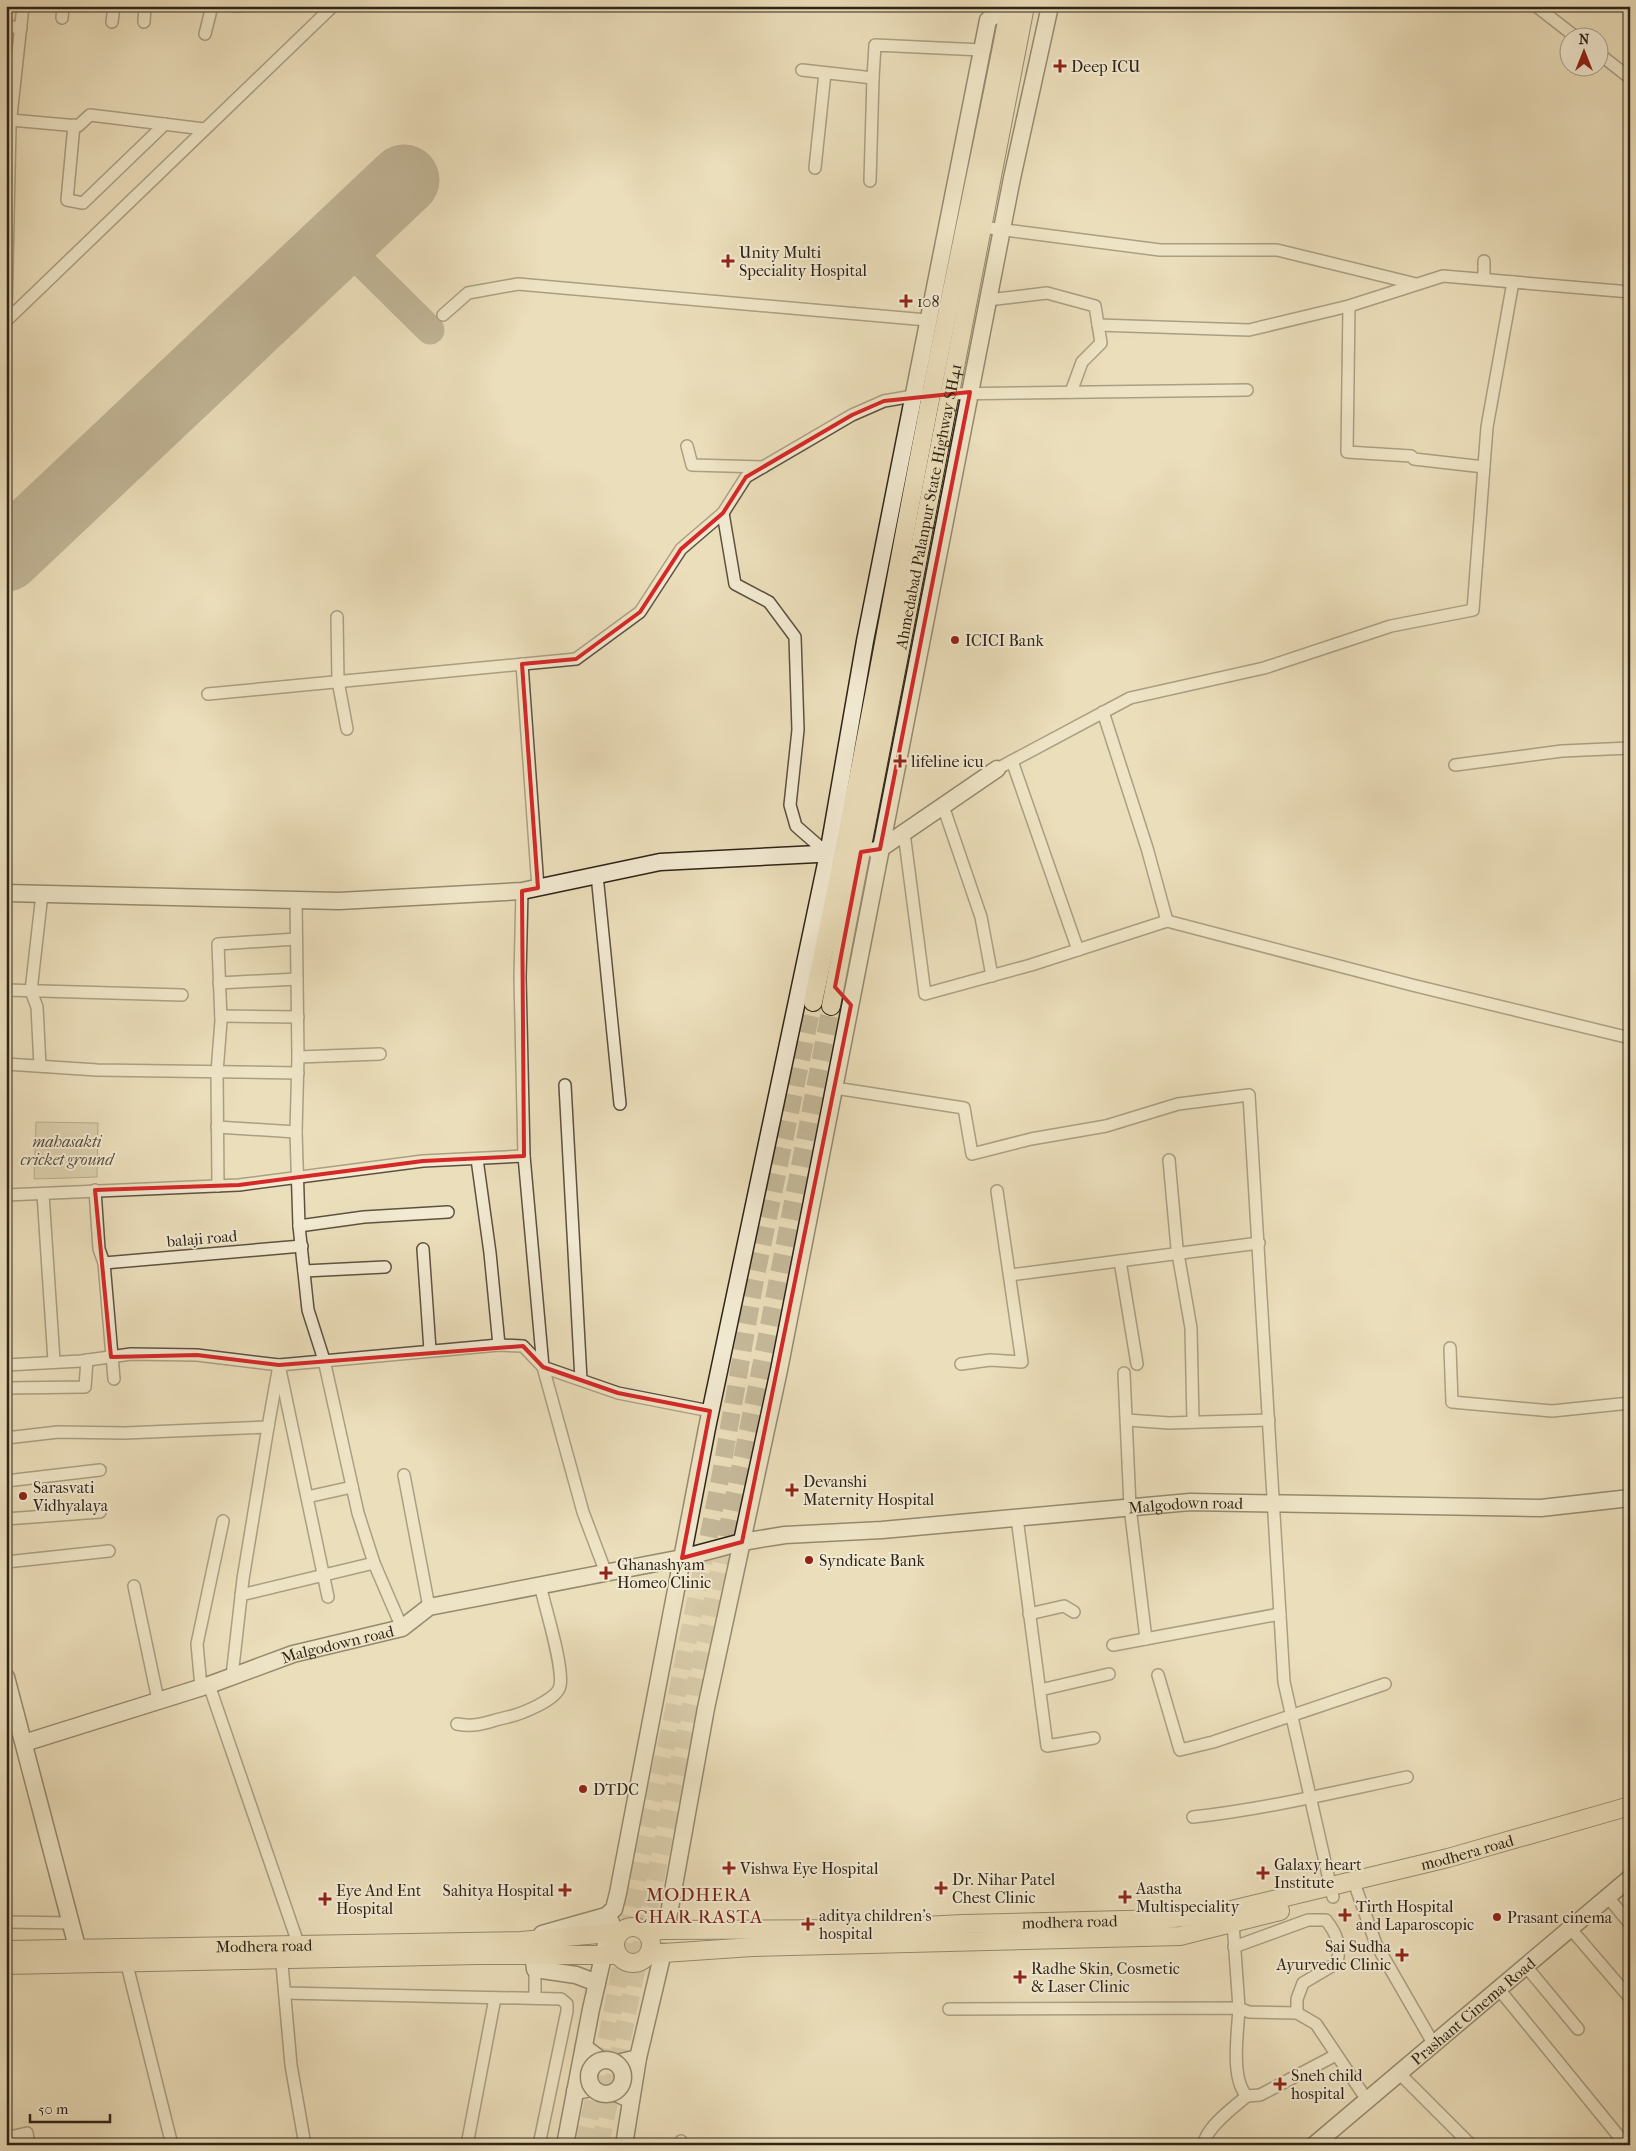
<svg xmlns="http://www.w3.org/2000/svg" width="1636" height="2151" font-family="'IM FELL French Canon',serif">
	<rect width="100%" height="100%" fill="#ebdeba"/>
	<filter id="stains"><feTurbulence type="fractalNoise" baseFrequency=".004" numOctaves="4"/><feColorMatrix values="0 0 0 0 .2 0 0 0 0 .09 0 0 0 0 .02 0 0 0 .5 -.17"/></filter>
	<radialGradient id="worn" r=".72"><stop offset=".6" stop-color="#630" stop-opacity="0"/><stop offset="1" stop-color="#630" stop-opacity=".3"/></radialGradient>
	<!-- green -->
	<polygon fill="#cbbe9e" stroke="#7c715b" points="36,1122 98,1123 97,1177 34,1179"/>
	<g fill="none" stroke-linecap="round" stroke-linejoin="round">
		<!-- taxiway -->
		<polyline stroke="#8c8169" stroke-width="29" points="340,241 430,330"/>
		<!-- runway -->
		<polyline stroke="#8c8169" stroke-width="71" points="6,556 404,180"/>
		<!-- primary-tunnel -->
		<g stroke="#c5b99a" stroke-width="18" stroke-dasharray="18 9" stroke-linecap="butt">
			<polyline points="584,2145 610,2024 647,1830 672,1720 720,1479 755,1280 813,1002"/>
			<polyline points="600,2145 758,1382 831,1006"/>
		</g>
		<!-- street casing -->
		<g stroke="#5d5240" stroke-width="14">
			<g id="street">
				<polyline points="235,6 242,6"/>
				<polyline points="1536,6 1577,38"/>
				<polyline points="62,18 63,6"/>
				<polyline points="112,22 114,6"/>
				<polyline points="144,22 145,6"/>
				<polyline points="6,26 21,28"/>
				<polyline points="205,34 212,6"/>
				<polyline points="1598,53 1630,78"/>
				<polyline points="802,70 873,78 875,45 982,50"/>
				<polyline points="11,120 78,126 90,115 204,129"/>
				<polyline points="74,125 67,200 83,203 165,124"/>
				<polyline points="815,168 825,73"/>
				<polyline points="870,181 873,78"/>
				<polyline points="982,227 1160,250 1277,250 1416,284"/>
				<polyline points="1484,261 1484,279"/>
				<polyline points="988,300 1047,293 1095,306 1101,343 1082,362 1071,392"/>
				<polyline points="1349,306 1347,452 1411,456 1414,459 1484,467"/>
				<polyline points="6,312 10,125 23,6"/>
				<polyline points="443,315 468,293 518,284 927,320"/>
				<polyline points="6,321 333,6"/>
				<polyline points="1098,325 1249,330 1349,306 1443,276 1630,292"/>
				<polyline points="945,394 1247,390"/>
				<polyline points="687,446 692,465 763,467"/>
				<polyline points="723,513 735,584 769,602 795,637 798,730 790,805 796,826 828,854"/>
				<polyline points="337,617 338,681 347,729"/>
				<polyline points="522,664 538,888"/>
				<polyline points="208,694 576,659 640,612 681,549 723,513 746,477 852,415 884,401 919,395"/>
				<polyline points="1103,712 1147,848 1167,921"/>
				<polyline points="1012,761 1078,950"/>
				<polyline points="1455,765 1562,751 1630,748"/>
				<polyline points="997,769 1130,698 1264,668 1391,626 1473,610 1487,427 1513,282"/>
				<polyline points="943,806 981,917 992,976"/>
				<polyline points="904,833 925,994 1031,965 1167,921 1412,985 1630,1038"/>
				<polyline points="597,875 620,1104"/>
				<polyline points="522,891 520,977 524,1156 543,1367 618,1393 710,1411"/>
				<polyline points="296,900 298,1057 296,1132 299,1226 308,1310 324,1360 358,1513 374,1563 402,1628"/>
				<polyline points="219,983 297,979"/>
				<polyline points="6,990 182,995"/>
				<polyline points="221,1016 298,1017"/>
				<polyline points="298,1057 380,1054"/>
				<polyline points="6,1064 97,1070 298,1073"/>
				<polyline points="40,1066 37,1007 31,991 42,894"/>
				<polyline points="565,1085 581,1380"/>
				<polyline points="835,1088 964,1108 972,1154 1031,1139 1106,1126 1178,1104 1249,1095 1284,1682 1333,1897"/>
				<polyline points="217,1127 296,1132"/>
				<polyline points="477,1159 490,1253 499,1345"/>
				<polyline points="1169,1160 1177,1248 1191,1328 1193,1422"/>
				<polyline points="218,1186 217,1072 221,1021 218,944 296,939"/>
				<polyline points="95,1190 99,1249 104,1263 114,1379"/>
				<polyline points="43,1194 54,1361"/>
				<polyline points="6,1195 239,1185 423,1161 524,1156"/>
				<polyline points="299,1226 364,1217 448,1212"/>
				<polyline points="423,1249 430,1350"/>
				<polyline points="1120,1261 1137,1364"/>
				<polyline points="104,1263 302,1246"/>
				<polyline points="304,1271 385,1267"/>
				<polyline points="1010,1275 1259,1243"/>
				<polyline points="1450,1348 1452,1402 1552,1411 1630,1403"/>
				<polyline points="961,1364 990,1360 1022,1362 997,1191"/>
				<polyline points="6,1365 81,1361 131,1354 197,1355 279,1365 499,1345 523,1346 543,1367 583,1512 606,1573"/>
				<polyline points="279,1365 328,1597"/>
				<polyline points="1124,1373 1130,1507 1146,1639"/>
				<polyline points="6,1388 85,1387 87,1360"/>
				<polyline points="1127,1420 1169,1423 1269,1420"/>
				<polyline points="268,1427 278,1371"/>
				<polyline points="6,1438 58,1432 125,1433 268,1427 243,1579 232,1676"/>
				<polyline points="404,1475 429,1607"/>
				<polyline points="6,1481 100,1470"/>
				<polyline points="307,1497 352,1487"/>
				<polyline points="1017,1518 1047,1746 1094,1738"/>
				<polyline points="6,1519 100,1512"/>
				<polyline points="6,1562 109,1551"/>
				<polyline points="134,1586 158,1700"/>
				<polyline points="241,1595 374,1563"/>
				<polyline points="1029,1614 1064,1606 1074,1612"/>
				<polyline points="1113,1645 1280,1614"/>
				<polyline points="1158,1675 1180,1750 1213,1742 1385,1684"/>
				<polyline points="209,1685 298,1943"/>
				<polyline points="201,1687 197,1644 223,1521"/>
				<polyline points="1040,1690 1109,1674"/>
				<path d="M457,1724C479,1728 488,1721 508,1717C521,1714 557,1700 560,1686C564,1667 545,1607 540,1585"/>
				<path d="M1193,1817C1265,1809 1336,1792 1407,1777"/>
				<polyline points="1357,1891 1376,1944 1433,2043"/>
				<polyline points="1607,1896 1630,1924"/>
				<polyline points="6,1922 72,1923"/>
				<polyline points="1233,1923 1239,2008 1249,2012 1297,2013 1316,2024 1367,2100"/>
				<polyline points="1570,1928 1630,1998"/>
				<path d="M1234,1947L1308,1920H1326C1337,1934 1341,1945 1337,1963L1303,1983L1297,1999V2013"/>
				<polyline points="281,1953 291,2065 305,2145"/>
				<polyline points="125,1957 172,2145"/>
				<polyline points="1525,1965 1578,2029"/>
				<polyline points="1498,1988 1626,2145"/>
				<polyline points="285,1993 561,1999 567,2004 567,2011 539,2145"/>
				<polyline points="535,1998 535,1969"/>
				<path d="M949,2009L1239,2008C1238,2031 1230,2079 1247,2096L1260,2095L1336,2055"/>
				<polyline points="1399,2073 1471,2145"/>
				<polyline points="6,2138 27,2133 29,2145"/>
				<polyline points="681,2141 682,2145"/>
				<polyline points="467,2145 495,1998"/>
				<path d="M1204,2145C1204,2129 1235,2106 1247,2096"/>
			</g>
		</g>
		<!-- secondary casing -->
		<g stroke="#2e2418" stroke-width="19">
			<g id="secondary">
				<polyline points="875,850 880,849 997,769"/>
				<polyline points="6,893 339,901 522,891 660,862 838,853"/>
				<polyline points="6,1677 81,1962"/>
				<path id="s1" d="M24,1743L209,1685L293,1654L402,1628L429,1607L682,1558L742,1542L785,1535L882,1530L1190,1502L1541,1508L1630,1498"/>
				<polyline points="666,1930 706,1708 779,1370 1012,178 1050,6"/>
				<polyline points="542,1934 606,1916 614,1909 618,1893 707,1428 828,854 865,641 988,20 1008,6"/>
				<polyline points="533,1955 535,1969 576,1975 597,1983"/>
				<polyline points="584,2047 601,2060"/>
				<polyline points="617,2063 638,2058"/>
				<polyline points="575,2091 592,2088"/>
				<polyline points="614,2092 631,2100"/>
				<polyline points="565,2145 591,2009 611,1922"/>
				<polyline points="624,2145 638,2058 663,1952"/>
				<path id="s2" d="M1314,2145L1630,1878"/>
			</g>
		</g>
		<!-- primary casing -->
		<g stroke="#2e2418" stroke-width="20">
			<g id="primary">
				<path d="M813,1002C855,808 889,612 927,416C953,279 984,143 1010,6"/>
				<path id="s3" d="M831,1006L1025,6"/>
				<circle cx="633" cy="1945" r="18"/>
				<path id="s4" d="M646,1932L661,1930L865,1929L963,1924L1165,1919L1223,1912L1448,1858L1630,1806"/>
				<path id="s5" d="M6,1950L521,1941L620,1932"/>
				<polyline points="649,1954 752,1947 1180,1936 1280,1911"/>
				<polyline points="6,1965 479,1955 618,1955"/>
			</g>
		</g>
		<!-- street -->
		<use href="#street" stroke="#f2ead2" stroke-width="11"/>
		<!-- secondary -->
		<use href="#secondary" stroke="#f2ead2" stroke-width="16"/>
		<!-- primary -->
		<use href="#primary" stroke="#ebdeba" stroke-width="18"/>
		<!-- secondary-bridge casing -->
		<g stroke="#2e2418" stroke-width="19" stroke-linecap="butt">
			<circle id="secondary-bridge" cx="606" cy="2077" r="17"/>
		</g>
		<!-- secondary-bridge -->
		<use href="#secondary-bridge" stroke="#f2ead2" stroke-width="16"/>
	</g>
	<!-- marked area -->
	<path d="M0 0H1636V2151H0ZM970,392L880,849L861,852L835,987L851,1005L742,1542L682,1558L710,1411L618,1393L543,1367L523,1346L279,1365L197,1355L111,1357L95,1190L239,1185L423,1161L524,1156L522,891L538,888L522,664L576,659L640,612L681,549L723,513L746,477L852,415L884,401Z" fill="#ebdeba" fill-opacity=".55" fill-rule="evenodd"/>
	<path fill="none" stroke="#d62828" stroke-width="4" stroke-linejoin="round" d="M970,392L880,849L861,852L835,987L851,1005L742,1542L682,1558L710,1411L618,1393L543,1367L523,1346L279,1365L197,1355L111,1357L95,1190L239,1185L423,1161L524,1156L522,891L538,888L522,664L576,659L640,612L681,549L723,513L746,477L852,415L884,401Z"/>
	<!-- markers -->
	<g fill="#8f2418" stroke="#f2ead2" stroke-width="2">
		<path d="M1057.5 58.5h5v5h5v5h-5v5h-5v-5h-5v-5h5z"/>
		<path d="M725.5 253.5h5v5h5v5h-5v5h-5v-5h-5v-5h5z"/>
		<path d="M903.5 293.5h5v5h5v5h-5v5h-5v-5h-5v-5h5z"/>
		<circle cx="955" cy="640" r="5"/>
		<path d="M897.5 753.5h5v5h5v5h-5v5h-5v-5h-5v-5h5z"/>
		<path d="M789.5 1482.5h5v5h5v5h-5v5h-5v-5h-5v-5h5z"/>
		<circle cx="23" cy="1496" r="5"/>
		<circle cx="809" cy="1560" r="5"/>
		<path d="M603.5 1565.5h5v5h5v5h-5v5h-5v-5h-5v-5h5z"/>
		<circle cx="583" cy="1789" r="5"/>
		<path d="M726.5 1860.5h5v5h5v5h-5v5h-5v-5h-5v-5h5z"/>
		<path d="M1260.5 1865.5h5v5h5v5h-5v5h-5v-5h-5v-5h5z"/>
		<path d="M938.5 1880.5h5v5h5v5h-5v5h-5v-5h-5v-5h5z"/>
		<path d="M562.5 1882.5h5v5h5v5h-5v5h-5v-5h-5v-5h5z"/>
		<path d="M1122.5 1889.5h5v5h5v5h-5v5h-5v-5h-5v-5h5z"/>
		<path d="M322.5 1891.5h5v5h5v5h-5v5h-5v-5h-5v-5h5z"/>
		<path d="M1342.5 1907.5h5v5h5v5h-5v5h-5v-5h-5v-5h5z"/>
		<circle cx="1497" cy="1917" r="5"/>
		<path d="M805.5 1916.5h5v5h5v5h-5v5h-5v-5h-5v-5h5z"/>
		<path d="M1399.5 1947.5h5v5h5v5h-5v5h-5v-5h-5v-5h5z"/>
		<path d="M1017.5 1969.5h5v5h5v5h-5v5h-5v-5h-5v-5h5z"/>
		<path d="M1277.5 2076.5h5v5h5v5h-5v5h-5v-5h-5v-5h5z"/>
	</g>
	<g text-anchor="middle" stroke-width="4" stroke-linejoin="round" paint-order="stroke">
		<!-- poi labels -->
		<g font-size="16" fill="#2e2418" stroke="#f2ead2" text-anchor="start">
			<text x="1071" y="72">Deep ICU</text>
			<text x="739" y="258">Unity Multi<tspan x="739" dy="18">Speciality Hospital</tspan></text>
			<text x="917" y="307">108</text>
			<text x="965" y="646">ICICI Bank</text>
			<text x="911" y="767">lifeline icu</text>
			<text x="803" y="1487">Devanshi<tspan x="803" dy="18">Maternity Hospital</tspan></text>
			<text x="33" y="1493">Sarasvati<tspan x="33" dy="18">Vidhyalaya</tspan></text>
			<text x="819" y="1566">Syndicate Bank</text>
			<text x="617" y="1570">Ghanashyam<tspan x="617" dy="18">Homeo Clinic</tspan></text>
			<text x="593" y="1795">DTDC</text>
			<text x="1274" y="1870">Galaxy heart<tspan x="1274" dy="18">Institute</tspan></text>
			<text x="740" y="1874">Vishwa Eye Hospital</text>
			<text x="952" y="1885">Dr. Nihar Patel<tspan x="952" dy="18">Chest Clinic</tspan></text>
			<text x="1136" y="1894">Aastha<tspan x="1136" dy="18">Multispeciality</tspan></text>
			<text x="336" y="1896">Eye And Ent<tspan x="336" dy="18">Hospital</tspan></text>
			<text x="554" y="1896" text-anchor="end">Sahitya Hospital</text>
			<text x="1356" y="1912">Tirth Hospital<tspan x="1356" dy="18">and Laparoscopic</tspan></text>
			<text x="819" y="1921">aditya children's<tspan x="819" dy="18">hospital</tspan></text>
			<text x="1507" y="1923">Prasant cinema</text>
			<text x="1391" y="1952" text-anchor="end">Sai Sudha<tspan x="1391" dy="18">Ayurvedic Clinic</tspan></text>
			<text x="1031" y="1974">Radhe Skin, Cosmetic<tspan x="1031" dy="18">&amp; Laser Clinic</tspan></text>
			<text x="1291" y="2081">Sneh child<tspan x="1291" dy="18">hospital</tspan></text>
		</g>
		<!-- street labels -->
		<g font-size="16" fill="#2e2418" stroke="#f2ead2">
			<text dy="6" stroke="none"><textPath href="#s3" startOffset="509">Ahmedabad Palanpur State Highway SH41</textPath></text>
			<text transform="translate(202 1238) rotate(-5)" y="6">balaji road</text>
			<text dy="6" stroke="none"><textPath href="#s1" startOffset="1195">Malgodown road</textPath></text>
			<text dy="6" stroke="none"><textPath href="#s1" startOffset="329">Malgodown road</textPath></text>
			<text dy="6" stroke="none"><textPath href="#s4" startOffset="829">modhera road</textPath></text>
			<text dy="6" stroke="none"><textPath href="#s4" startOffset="424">modhera road</textPath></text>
			<text dy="6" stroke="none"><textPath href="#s5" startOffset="258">Modhera road</textPath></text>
			<text dy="6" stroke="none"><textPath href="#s2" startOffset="208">Prashant Cinema Road</textPath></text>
		</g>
		<!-- park labels -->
		<g font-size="16" font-style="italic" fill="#554a3a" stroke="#f2ead2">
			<text x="67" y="1147">mahasakti<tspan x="67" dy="18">cricket ground</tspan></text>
		</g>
		<!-- quarter labels -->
		<g font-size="19" letter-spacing="1" fill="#7a1f14" stroke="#f2ead2">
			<text x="699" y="1901">MODHERA<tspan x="699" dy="22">CHAR RASTA</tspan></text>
		</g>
	</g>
	<!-- margin -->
	<rect width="1636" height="2151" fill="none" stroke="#ebdeba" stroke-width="25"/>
	<rect x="8" y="8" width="1621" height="2136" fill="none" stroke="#2e2418" stroke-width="2.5"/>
	<rect x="12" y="12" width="1611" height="2126" fill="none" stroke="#2e2418"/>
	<!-- north arrow -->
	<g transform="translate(1584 52)"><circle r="24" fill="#f2ead2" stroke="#a49b88"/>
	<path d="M0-4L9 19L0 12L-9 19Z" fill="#8f2418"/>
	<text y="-8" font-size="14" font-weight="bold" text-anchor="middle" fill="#2e2418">N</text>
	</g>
	<!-- scale -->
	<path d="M30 2114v8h80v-8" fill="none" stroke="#2e2418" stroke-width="2.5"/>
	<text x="38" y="2114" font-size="15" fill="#2e2418" stroke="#f2ead2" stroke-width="4" paint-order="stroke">50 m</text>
	<rect width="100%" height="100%" filter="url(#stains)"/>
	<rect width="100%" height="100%" fill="url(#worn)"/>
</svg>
